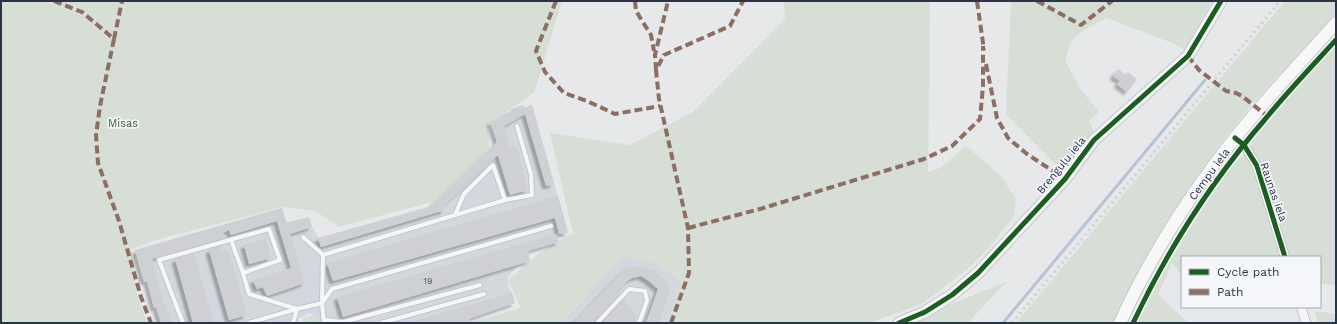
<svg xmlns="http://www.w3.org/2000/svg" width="1337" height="324" font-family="'Work Sans',sans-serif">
	<defs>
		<filter id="shadow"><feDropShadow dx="-3.5" dy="3.5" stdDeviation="1" flood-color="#0004"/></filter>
	</defs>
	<rect width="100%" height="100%" fill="#e6e8ea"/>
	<!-- built -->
	<g fill="#d4d7dd">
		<polygon points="523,105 524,108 532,105 568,233 556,234 559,242 528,251 530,261 518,265 508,277 508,287 512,293 515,303 470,319 471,323 319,323 310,313 298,319 297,323 161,323 156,308 154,308 147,281 144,282 135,250 282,208 287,223 309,217 312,227 319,238 429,207 497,142 490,122 500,118 500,116 512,111 511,109"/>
		<polygon points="622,256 656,263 681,280 668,323 562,323"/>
	</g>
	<!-- green -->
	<g fill="#d6ded6">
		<polygon points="1,1 562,1 534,93 488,124 489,148 432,202 338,227 316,211 283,207 156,240 131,249 136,291 147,323 1,323"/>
		<polygon points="784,1 930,1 928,172 940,168 966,146 1000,175 1016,199 1014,216 991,245 970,267 922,304 869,323 668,323 681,279 656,263 623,257 563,323 469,323 521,308 508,280 538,254 573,233 550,133 630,145 693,112 785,19"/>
		<path d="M1011,1H1212L1185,50L1175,44L1106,18C1094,26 1076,31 1070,45C1068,49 1067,55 1065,60L1081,90L1099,112L1089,121L1094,132L1061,173L1057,166L1006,114Z"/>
		<polygon points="1285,1 1336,1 1336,13 1252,104 1221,143 1173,212 1141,266 1113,323 1016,323"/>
		<path d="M1336,45V285L1320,284V257H1182V276L1172,263L1158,295L1189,323H1135C1163,264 1198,210 1236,158H1241L1252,145L1250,140Z"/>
		<polygon points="1006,282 968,323 904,323"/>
		<polygon points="1315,311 1336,314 1336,323 1318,323"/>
		<polygon points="314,315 319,321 319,323 302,323 304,317"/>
	</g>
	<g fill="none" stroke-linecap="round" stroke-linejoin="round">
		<!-- stream -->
		<polyline stroke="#b4c4d5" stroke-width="3" points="1003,323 1205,80"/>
	</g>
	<!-- building -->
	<g fill="#ced0d3" filter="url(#shadow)">
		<polygon points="1118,69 1125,74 1128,72 1137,79 1127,92 1117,84 1120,81 1113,76"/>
		<polygon points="523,105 524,108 532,105 554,184 546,186 525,114 504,126 510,147 517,146 528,190 510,195 498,155 444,206 445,210 321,247 318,238 429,207 497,142 490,122 500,118 500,116 512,111 511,110"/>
		<polygon points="558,196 568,233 559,234 555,218 333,281 327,263"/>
		<polygon points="282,208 286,223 309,217 312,227 290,234 305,283 267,296 263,287 257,289 253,280 291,268 277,221 231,235 229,230 223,233 225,237 218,240 152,259 164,304 166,304 172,323 161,323 156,307 154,308 147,281 144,282 135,250"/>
		<polygon points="556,234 559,242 528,251 530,261 343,317 337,297"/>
		<polygon points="266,239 271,258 249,264 244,245"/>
		<polygon points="220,246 222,252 228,250 247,315 229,320 209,250"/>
		<polygon points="194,254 214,323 193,323 175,259"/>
		<polygon points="637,266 654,271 662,277 668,284 669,293 659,323 646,323 658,289 649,281 641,276 632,278 627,281 616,293 618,295 594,323 573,323 621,273 627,268"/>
		<polygon points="512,293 515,303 469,319 471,323 414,323 413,321"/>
		<polygon points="623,300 633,310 632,311 638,316 637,317 632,323 602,323"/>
	</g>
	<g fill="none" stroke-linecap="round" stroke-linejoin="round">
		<!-- service casing -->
		<g stroke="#c4c6c8" stroke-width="6">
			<g id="service">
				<polyline points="517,126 531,174 532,195 505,200 323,255 322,303 332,289 551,226"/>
				<polyline points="455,215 464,194 493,165 505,200"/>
				<polyline points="303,237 323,255"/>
				<polyline points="231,240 243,273"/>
				<polyline points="325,320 343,322 480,285"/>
				<polyline points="183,323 159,260 269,229 280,260 243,273 249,294 297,309 322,303 324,323"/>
				<polyline points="248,323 297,309 293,323"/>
				<polyline points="381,323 484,294"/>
				<polyline points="597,323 629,289 645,291 647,301 639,323"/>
			</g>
		</g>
		<!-- minor casing -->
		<g stroke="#c4c6c8" stroke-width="10">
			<g id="minor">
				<polyline points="1235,138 1244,145 1257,166 1285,257"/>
				<polyline points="1301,307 1306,323"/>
			</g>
		</g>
		<!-- tertiary casing -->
		<g stroke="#c4c6c8" stroke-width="13">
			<polyline id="tertiary" points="899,323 925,312 952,295 978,273 1065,179 1094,140 1188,56 1221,1"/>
		</g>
		<!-- secondary casing -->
		<g stroke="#c4c6c8" stroke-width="14">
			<path id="secondary" d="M1120,323C1155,246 1204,173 1259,109C1284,80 1310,52 1336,23"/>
		</g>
		<!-- service -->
		<use href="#service" stroke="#f5f6f7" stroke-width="4"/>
		<!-- minor -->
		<use href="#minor" stroke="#f5f6f7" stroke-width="8"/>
		<!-- tertiary -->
		<use href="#tertiary" stroke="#f5f6f7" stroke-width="11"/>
		<!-- secondary -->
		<use href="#secondary" stroke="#f8f8f8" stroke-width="12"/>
		<!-- rail -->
		<polyline stroke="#cecfd2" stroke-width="3" stroke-dasharray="2 4" stroke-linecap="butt" points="1012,323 1280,1"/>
		<!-- quiet -->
		<g stroke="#8d6e63" stroke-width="4" stroke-dasharray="8 4" stroke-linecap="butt">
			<polyline points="54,1 82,12 114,39 100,106 96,135 98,163 119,221 141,297 151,323"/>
			<polyline points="556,1 536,51 545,72 564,93 587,101 615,114 660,106"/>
			<polyline points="635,1 636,11 651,35 654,51"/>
			<polyline points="977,1 984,50"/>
			<polyline points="1037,1 1081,25 1112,1"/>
			<polyline points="114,39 122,1"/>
			<polyline points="1188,56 1199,70 1226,91 1236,93 1242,96 1267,116"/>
			<polyline points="986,64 997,118 1008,138 1027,154 1065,179"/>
			<polyline points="656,70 655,55 668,1"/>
			<polyline points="688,228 760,209 924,159 952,146 980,119 983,86 983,46"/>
			<polyline points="671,323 689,273 688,228 659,99 656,70 664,55 730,26 743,1"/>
		</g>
		<!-- cycleway casing -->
		<g stroke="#f4f6f9" stroke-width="8">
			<g id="cycleway">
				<polyline points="1235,138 1244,145 1257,166 1285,257"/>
				<polyline points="899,323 925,312 952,295 978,273 1065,179 1094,140 1188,56 1221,1"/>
				<path d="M1133,323C1168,249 1213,179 1267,117C1289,90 1313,65 1336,40"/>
			</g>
		</g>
		<!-- cycleway -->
		<use href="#cycleway" stroke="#1b5e20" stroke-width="5"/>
	</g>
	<g text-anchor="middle" stroke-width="3.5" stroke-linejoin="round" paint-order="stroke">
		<!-- number labels -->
		<g font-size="9" fill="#545c69">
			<text x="428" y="284">19</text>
		</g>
		<!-- park labels -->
		<g font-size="11" fill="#3f6138" stroke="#f4f6f9">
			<text x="123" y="127">Misas</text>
		</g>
		<!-- street labels -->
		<g font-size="11" fill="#2b3445" stroke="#f4f6f9">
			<text transform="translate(1061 165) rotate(-51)" y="4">Brenguļu iela</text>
			<text transform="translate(1209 174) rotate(-54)" y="4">Cempu iela</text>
			<text transform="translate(1274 192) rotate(71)" y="4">Raunas iela</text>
		</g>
	</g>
	<!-- border -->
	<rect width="1337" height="324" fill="none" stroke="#2b3445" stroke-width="4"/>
	<!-- legend -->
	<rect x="1181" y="256" width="140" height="52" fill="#f4f6f9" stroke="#a4a8b1"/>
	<rect x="1189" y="269" width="20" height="6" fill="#1b5e20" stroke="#a4a8b1"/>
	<text x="1217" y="276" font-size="12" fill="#2b3445">Cycle path</text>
	<rect x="1189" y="289" width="20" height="6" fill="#8d6e63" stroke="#a4a8b1"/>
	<text x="1217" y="296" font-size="12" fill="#2b3445">Path</text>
</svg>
